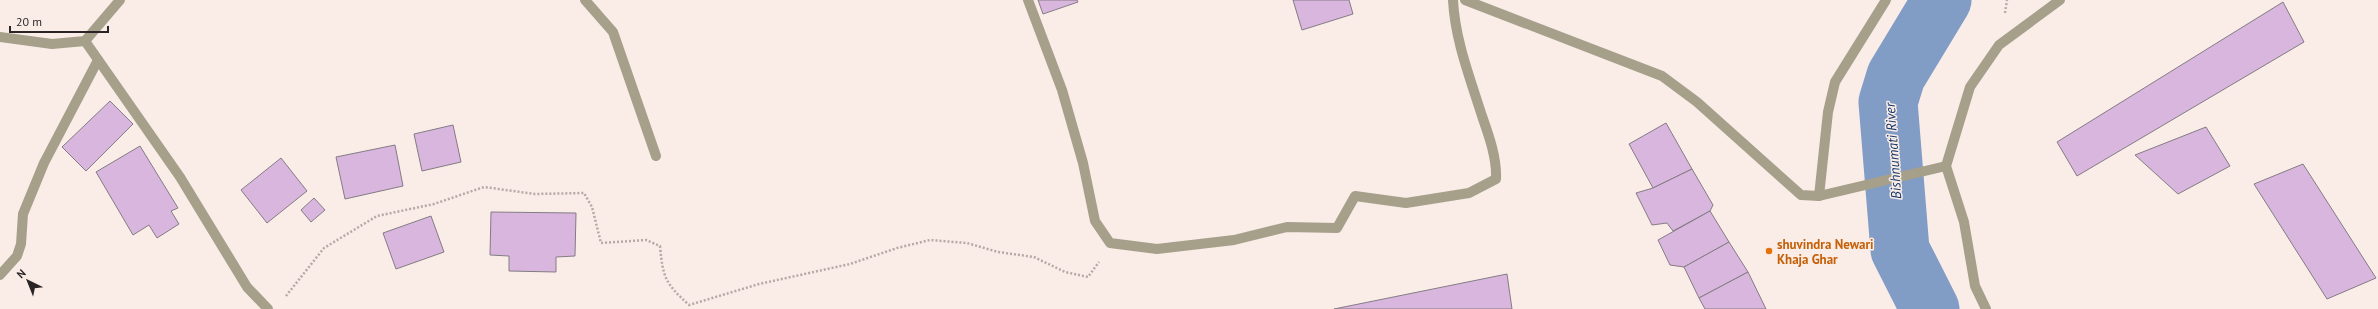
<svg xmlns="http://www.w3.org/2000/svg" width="2378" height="309" font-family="'PT Sans',sans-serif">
	<rect width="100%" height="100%" fill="#faede8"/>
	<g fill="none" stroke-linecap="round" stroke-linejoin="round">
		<!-- river -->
		<polyline stroke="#829dc5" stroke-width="59" points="1930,309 1900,250 1888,102 1896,76 1942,0"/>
	</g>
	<!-- building -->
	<g fill="#d9b6dd" stroke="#837c84">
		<polygon points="1038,0 1077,0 1078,2 1043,14"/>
		<polygon points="1293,0 1349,0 1353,14 1302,30"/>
		<polygon points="2283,2 2304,42 2077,176 2057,142"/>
		<polygon points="110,101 133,124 86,171 62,147"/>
		<polygon points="1666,123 1692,169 1653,188 1629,144"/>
		<polygon points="453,125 461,162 422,171 414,134"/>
		<polygon points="2206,127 2230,166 2178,194 2135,155"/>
		<polygon points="395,145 403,186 345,199 336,157"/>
		<polygon points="140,146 178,208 171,211 179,224 157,238 149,225 133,235 96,172"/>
		<polygon points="281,158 307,191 267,223 241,190"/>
		<polygon points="2303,164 2376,278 2327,299 2254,184"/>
		<polygon points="1692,169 1713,205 1710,211 1673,231 1667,223 1652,225 1636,193 1653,188"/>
		<polygon points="314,198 325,210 311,222 301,210"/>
		<polygon points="1710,211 1729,242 1684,267 1670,265 1658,240"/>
		<polygon points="491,212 576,213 575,256 556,257 556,272 509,271 509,256 490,255"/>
		<polygon points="431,216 444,252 396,269 383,233"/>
		<polygon points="1729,242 1748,272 1699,298 1684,267"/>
		<polygon points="1748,272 1766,309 1705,309 1699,298"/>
		<polygon points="1507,274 1512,309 1334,309"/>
	</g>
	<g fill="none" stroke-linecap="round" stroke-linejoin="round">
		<!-- path -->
		<g stroke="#b4a9a6" stroke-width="2.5" stroke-dasharray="2 2" stroke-linecap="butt">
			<polyline points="2005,13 2007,0"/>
			<path d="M286,296L324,248L377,216L434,204L484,187L535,194L584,193L592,207L601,243L646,240L660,246C663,278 665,283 689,305L759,284L850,264L897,248L930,240L967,243L998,252L1034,257L1065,272L1088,277L1099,262"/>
		</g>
		<!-- minor -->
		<g stroke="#a6a08b" stroke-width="10">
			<polyline points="585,0 613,32 656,156"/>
			<path d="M1028,0L1062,90L1083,163L1095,221L1110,243L1157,249L1234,240L1287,227L1337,228L1355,196L1406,203L1469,193L1496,179C1497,158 1489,136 1482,116C1470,78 1455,40 1453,0"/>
			<polyline points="1465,0 1662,76 1697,102 1801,195 1819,196 1946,166"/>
			<polyline points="0,37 52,44 85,41 120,0"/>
			<polyline points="85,41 180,177 247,287 268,309"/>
			<polyline points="1819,196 1828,112 1835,82 1886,0"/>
			<polyline points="0,275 17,256 21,244 23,214 44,163 98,60"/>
			<polyline points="1986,309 1975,286 1964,222 1946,166 1970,87 1999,45 2060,0"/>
		</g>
	</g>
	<!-- markers -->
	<circle fill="#e8710a" stroke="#faede8" stroke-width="1.5" cx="1769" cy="251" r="4"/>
	<g text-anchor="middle" stroke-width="3" stroke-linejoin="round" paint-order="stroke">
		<!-- food labels -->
		<g font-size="13" font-weight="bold" fill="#c56008" stroke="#faede8" text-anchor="start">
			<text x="1777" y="249">shuvindra Newari<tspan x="1777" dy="15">Khaja Ghar</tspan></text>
		</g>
		<!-- water labels -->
		<g font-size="14" font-style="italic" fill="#16396b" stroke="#faede8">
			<text transform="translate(1893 151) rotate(-94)" y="5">Bishnumati River</text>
		</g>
	</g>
	<!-- north arrow -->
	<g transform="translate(28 281) rotate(317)" stroke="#faede8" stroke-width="3" paint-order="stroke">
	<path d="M0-3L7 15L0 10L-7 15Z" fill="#2a2524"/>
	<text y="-6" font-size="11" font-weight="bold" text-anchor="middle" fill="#2a2524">N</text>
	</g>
	<!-- scale -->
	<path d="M10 26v6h98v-6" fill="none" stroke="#2a2524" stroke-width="2"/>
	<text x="16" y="26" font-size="12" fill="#2a2524" stroke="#faede8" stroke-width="3" paint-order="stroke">20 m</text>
</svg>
